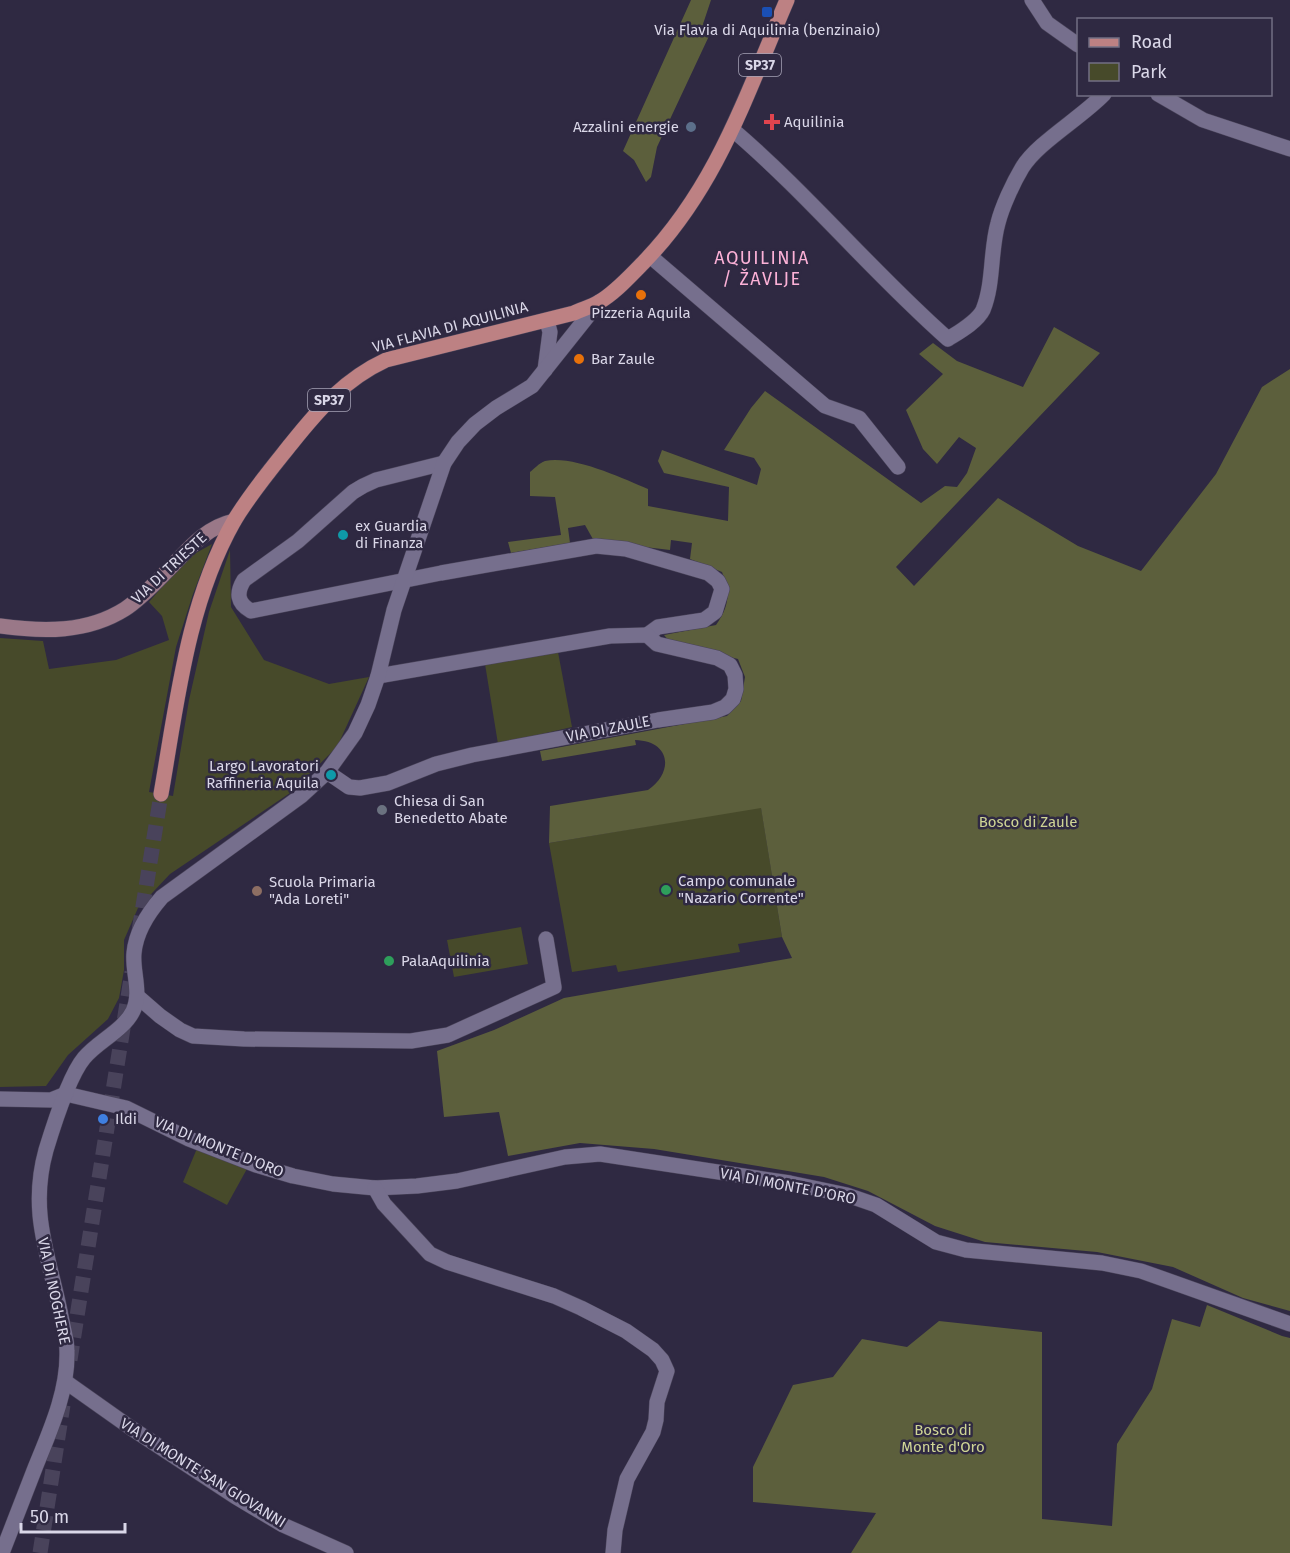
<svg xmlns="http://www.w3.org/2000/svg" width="1290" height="1553" font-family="'Fira Sans',sans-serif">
	<rect width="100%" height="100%" fill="#2f2942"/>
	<!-- green -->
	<g fill="#474a2a">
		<polygon points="212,544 193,594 176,647 149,792 173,796 189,700 209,612 230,550 231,607 264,660 329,684 369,677 337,747 290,793 170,874 138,908 124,940 124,970 119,998 108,1019 68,1055 46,1086 0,1087 0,638 43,641 49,669 116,660 169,640 162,616 149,602 187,558"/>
		<polygon points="558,652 572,727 498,744 485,664"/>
		<polygon points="761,807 782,937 738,944 740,952 618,972 616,965 572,972 549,843"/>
		<polygon points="521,927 528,964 454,977 447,940"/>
		<polygon points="198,1146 248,1167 227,1205 183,1182"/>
	</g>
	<!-- forest -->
	<g fill="#5c5f3c">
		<polygon points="691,0 711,0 703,24 709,36 657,147 651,177 646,182 634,160 623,151"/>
		<path d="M1054,327L1100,353L896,567L914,586L998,498L1078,546L1141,571L1216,474L1262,387L1290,369V1311L1243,1298L1173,1267L1097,1252L985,1242L935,1226L868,1191L824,1177L654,1149L580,1143L508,1156L499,1112L444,1117L437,1051L494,1030L564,998L792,958L782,937L761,808L549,843L550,806L648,790C674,772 671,741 635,740L636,745L542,761L540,751L727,716L741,701L745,677L738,659L670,642L664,635L716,625C729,606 731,593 722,572L690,559L692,543L671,540L670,550L594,541L585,525L568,528L570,543L511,553L508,542L561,535L555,497L530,496V472C534,469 539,463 545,461C573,455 622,478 648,489V506L728,521L729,487L664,473L658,461L662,450L757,485L761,469L754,458L724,450L751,408L765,391L921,503L945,486L957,487L967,473L976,448L959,437L937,464L923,449L906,410L943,374L919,354L933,343L957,361L1023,387Z"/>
		<polygon points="1207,1305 1282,1336 1290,1338 1290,1553 851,1553 876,1513 753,1502 753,1467 793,1385 833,1377 862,1339 907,1347 939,1321 1042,1332 1042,1519 1112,1526 1117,1444 1152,1389 1172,1319 1200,1327"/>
	</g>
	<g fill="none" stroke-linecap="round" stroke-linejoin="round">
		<!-- primary-tunnel -->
		<g stroke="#49435b" stroke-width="15" stroke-dasharray="15 8" stroke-linecap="butt">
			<polyline points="139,931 161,794"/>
			<polyline points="70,1360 132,972"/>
			<polyline points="40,1553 63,1405"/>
		</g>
		<!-- street casing -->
		<g stroke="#4a445a" stroke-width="16">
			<g id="street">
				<polyline points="1032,0 1047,23 1078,45"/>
				<polyline points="1158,94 1203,120 1290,149"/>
				<path d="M733,130C809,195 873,273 948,339C959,332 977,322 983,310C994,283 990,251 998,223C1002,207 1013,183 1022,168C1037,143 1081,118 1104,94"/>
				<polyline points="650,256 825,406 859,418 898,467"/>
				<polyline points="545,370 550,332 547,321"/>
				<path d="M444,463L376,480L363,486L353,492L298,541L244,580C236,593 237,603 251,611L441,573L596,546L626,549L708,573L718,581L722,589L715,612L704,620L658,627L647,635"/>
				<polyline points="327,772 349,787 360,788 388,783 436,764 472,755 658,720 713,712 725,707 733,699 736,689 735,675 730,665 717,658 657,644 647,635 610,636 378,676"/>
				<polyline points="137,996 160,1016 180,1030 193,1036 244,1039 411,1041 448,1035 554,987 546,939"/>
				<polyline points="66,1094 126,1108 189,1139 256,1165 293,1176 333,1184 375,1188 417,1186 457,1181 565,1157 600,1154 790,1183 847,1195 876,1205 936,1242 966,1250 1102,1263 1141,1271 1290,1324"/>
				<polyline points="0,1099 51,1100 66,1094"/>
				<polyline points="375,1188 384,1204 430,1254 447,1262 554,1296 581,1308 626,1331 653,1350 662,1360 667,1371 657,1402 656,1420 653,1432 627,1479 615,1530 613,1553"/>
				<polyline points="66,1382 131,1428 236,1497 283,1525 346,1553"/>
				<path d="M2,1553C13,1525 24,1496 35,1468C50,1431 68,1392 67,1351C67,1338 62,1324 60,1311C48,1253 29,1211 46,1150C53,1127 69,1076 84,1058C98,1041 123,1031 133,1011C142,993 132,971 134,953C136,931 148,913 162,897L301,796L327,772L355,733L368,705L378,676L394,610L444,463L458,442L475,424L496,408L532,386L599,302"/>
			</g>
		</g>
		<!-- secondary casing -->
		<g stroke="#4a445a" stroke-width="16">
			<path id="secondary" d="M0,626C43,632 87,633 125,609C142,598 158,580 172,566C191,546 207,527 234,521"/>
		</g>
		<!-- primary casing -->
		<g stroke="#4a445a" stroke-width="16">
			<path id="primary" d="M161,794C177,703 187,604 234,521C250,494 271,469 291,444C319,409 345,379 386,360L574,313C582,309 591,307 599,302C615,293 630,276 643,263C717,187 746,95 787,0"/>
		</g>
		<!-- street -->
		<use href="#street" stroke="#766f8d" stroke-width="15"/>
		<!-- secondary -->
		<use href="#secondary" stroke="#9a7888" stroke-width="15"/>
		<!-- primary -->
		<use href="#primary" stroke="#bd8183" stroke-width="15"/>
	</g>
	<!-- markers -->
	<rect fill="#1a4fb4" stroke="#2f2942" stroke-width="2" x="761" y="6" width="12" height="12" rx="3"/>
	<path fill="#e0444e" stroke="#2f2942" stroke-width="2" d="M769 113h6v6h6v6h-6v6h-6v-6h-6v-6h6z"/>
	<circle fill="#5c6f8a" stroke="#2f2942" stroke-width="2" cx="691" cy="127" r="6"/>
	<g fill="#e8710a" stroke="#2f2942" stroke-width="2">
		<circle cx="641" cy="295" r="6"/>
		<circle cx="579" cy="359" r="6"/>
	</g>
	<g fill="#0f9aa8" stroke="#2f2942" stroke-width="2">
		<circle cx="343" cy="535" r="6"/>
		<circle cx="331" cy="775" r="6"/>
	</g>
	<circle fill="#6b7280" stroke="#2f2942" stroke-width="2" cx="382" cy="810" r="6"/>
	<g fill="#2e9e5b" stroke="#2f2942" stroke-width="2">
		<circle cx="666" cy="890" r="6"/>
		<circle cx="389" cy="961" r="6"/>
	</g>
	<circle fill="#8d6e63" stroke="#2f2942" stroke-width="2" cx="257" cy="891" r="6"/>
	<circle fill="#3f7fe0" stroke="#2f2942" stroke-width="2" cx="103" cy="1119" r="6"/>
	<g text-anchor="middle" stroke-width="5" stroke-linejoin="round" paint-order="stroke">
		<!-- shield labels -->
		<g fill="#2f2942" stroke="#a7a3b6" stroke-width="1.5">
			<rect x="739" y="54" width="42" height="22" rx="4.5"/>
			<rect x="308" y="389" width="42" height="22" rx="4.5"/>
		</g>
		<g font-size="14" font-weight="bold" fill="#dad7e8">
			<text x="760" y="70">SP37</text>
			<text x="329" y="405">SP37</text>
		</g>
		<!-- poi labels -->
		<g font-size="15" fill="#dad7e8" stroke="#2f2942" text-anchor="start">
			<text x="767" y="35" text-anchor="middle">Via Flavia di Aquilinia (benzinaio)</text>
			<text x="784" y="127">Aquilinia</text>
			<text x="679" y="132" text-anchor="end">Azzalini energie</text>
			<text x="641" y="318" text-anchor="middle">Pizzeria Aquila</text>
			<text x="591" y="364">Bar Zaule</text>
			<text x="355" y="531">ex Guardia<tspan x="355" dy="17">di Finanza</tspan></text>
			<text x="319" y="771" text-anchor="end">Largo Lavoratori<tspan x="319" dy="17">Raffineria Aquila</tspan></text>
			<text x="394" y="806">Chiesa di San<tspan x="394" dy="17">Benedetto Abate</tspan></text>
			<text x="678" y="886">Campo comunale<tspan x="678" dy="17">"Nazario Corrente"</tspan></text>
			<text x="269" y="887">Scuola Primaria<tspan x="269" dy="17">"Ada Loreti"</tspan></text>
			<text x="401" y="966">PalaAquilinia</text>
			<text x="115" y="1124">Ildi</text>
		</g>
		<!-- street labels -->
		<g font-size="15" fill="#dad7e8" stroke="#2f2942">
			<text transform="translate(450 327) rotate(-15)" y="5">VIA FLAVIA DI AQUILINIA</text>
			<text transform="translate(169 568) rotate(-43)" y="5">VIA DI TRIESTE</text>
			<text transform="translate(608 729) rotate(-11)" y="5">VIA DI ZAULE</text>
			<text transform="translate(219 1147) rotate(22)" y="5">VIA DI MONTE D'ORO</text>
			<text transform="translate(788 1186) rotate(11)" y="5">VIA DI MONTE D'ORO</text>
			<text transform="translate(54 1291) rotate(78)" y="5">VIA DI NOGHERE</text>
			<text transform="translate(203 1473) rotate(32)" y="5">VIA DI MONTE SAN GIOVANNI</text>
		</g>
		<!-- park labels -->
		<g font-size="15" fill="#cfd595" stroke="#2f2942">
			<text x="1028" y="827">Bosco di Zaule</text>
			<text x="943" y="1435">Bosco di<tspan x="943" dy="17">Monte d'Oro</tspan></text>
		</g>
		<!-- quarter labels -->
		<g font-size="18" letter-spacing="1.5" fill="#fcb1d7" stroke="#2f2942">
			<text x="762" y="264">AQUILINIA<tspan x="762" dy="21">/ ŽAVLJE</tspan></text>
		</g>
	</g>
	<!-- legend -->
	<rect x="1077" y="18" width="195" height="78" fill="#2f2942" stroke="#736f84" stroke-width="1.5"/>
	<rect x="1089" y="38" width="30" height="9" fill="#bd8183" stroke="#736f84" stroke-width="1.5"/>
	<text x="1131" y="48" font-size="18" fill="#dad7e8">Road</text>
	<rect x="1089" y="63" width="30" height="18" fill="#474a2a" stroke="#736f84" stroke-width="1.5"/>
	<text x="1131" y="78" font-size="18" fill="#dad7e8">Park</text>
	<!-- scale -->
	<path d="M21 1523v9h104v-9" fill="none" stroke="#dad7e8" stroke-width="3"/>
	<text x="30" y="1523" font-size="18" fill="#dad7e8" stroke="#2f2942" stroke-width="4.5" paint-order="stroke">50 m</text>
</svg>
